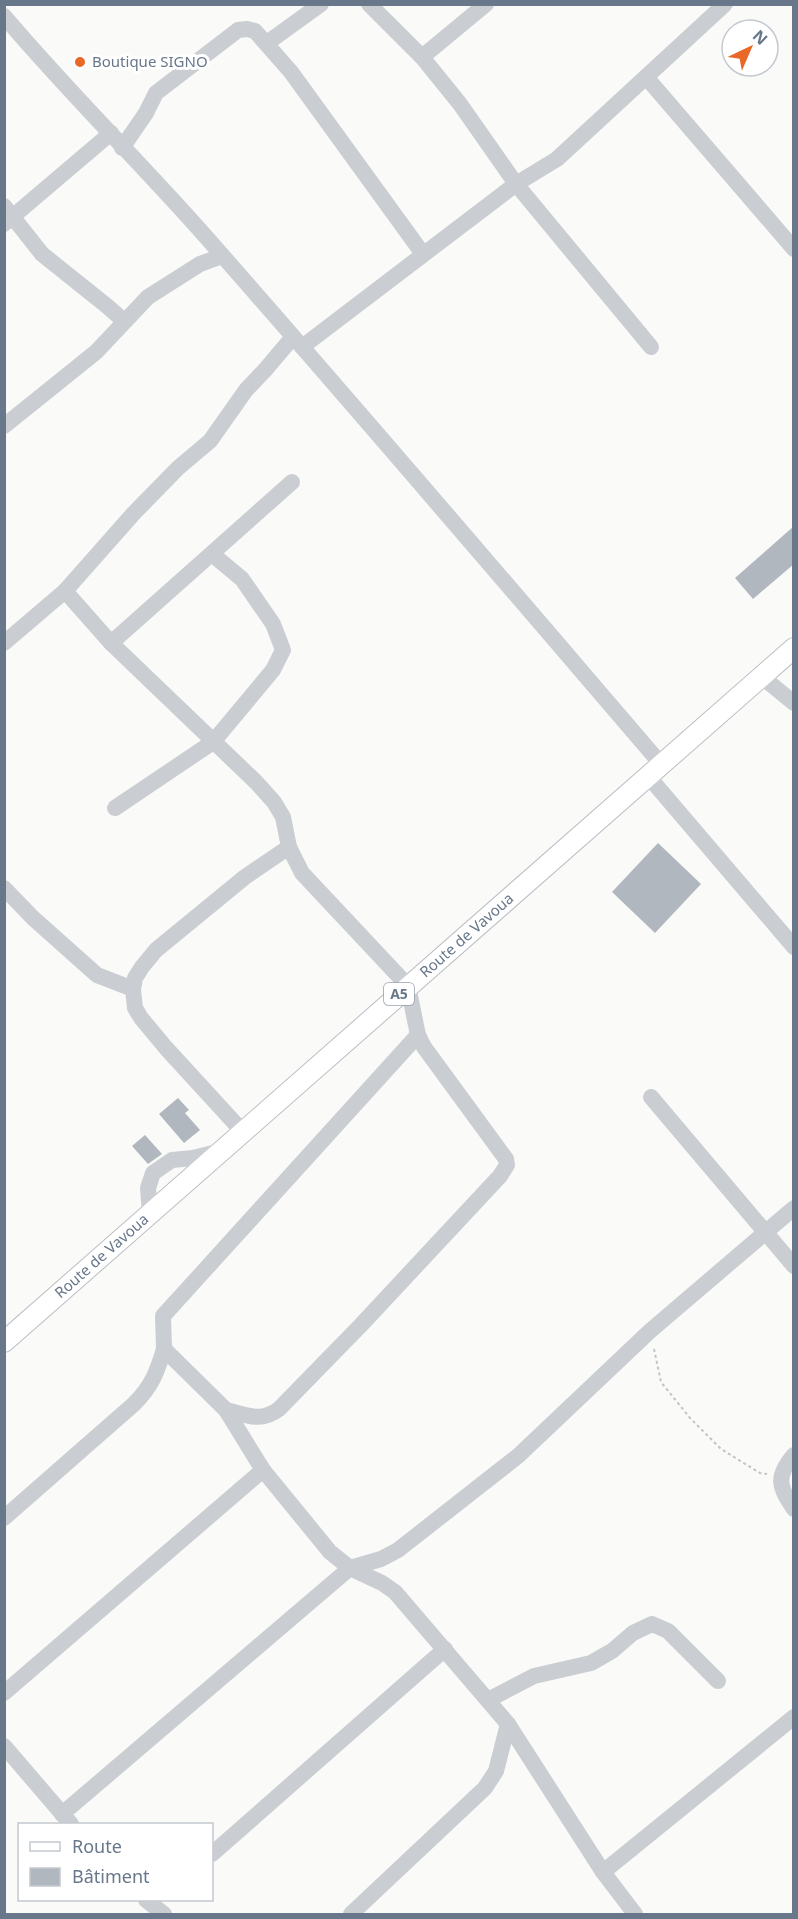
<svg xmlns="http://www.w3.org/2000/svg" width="798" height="1919" font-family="'Noto Sans',sans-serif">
	<rect width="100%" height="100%" fill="#fafaf8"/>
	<!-- building -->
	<g fill="#b1b7bf">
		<polygon points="794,526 794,564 753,599 735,578"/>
		<polygon points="658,843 701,884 655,933 612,892"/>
		<polygon points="178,1098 189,1110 185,1113 200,1130 184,1143 159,1114"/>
		<polygon points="145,1135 162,1154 148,1164 132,1146"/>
	</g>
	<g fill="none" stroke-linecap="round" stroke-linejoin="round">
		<!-- major casing -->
		<g stroke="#bbbec3" stroke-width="22">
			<g id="major">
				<path id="s1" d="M4,1342L794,648"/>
			</g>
		</g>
		<!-- path -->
		<polyline stroke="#c1c4c6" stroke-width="2" stroke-dasharray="3 3" stroke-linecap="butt" points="654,1349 661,1382 690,1418 721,1449 760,1473 767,1474"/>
		<!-- minor -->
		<g stroke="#cacdd1" stroke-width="16">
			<polyline points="369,4 422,57 460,104 516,184 651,347"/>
			<path d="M4,16C69,93 141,163 207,238C360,412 510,588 661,764"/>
			<polyline points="267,43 321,4"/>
			<polyline points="422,57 486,4"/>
			<polyline points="646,77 794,249"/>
			<polyline points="122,148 146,113 156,93 238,30 247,29 255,31 291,72 423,254"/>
			<polyline points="4,206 42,254 107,306 124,321"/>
			<polyline points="4,224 111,133"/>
			<polyline points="302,347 516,184 557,159 725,4"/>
			<polyline points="4,426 96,352 148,297 200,264 222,256"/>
			<path d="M65,591L111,643L257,783L274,802L283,817L289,847L302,873L408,986L418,1035L424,1047L506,1159L507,1165L500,1176L361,1325L279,1409C261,1423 246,1415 226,1410"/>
			<polyline points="4,643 65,591 134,513 178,468 210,441 246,390 265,370 293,337"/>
			<polyline points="111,643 292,482"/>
			<polyline points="761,676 794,703"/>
			<polyline points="648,776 794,947"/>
			<polyline points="115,808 213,742 273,670 283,650 273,624 242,579 212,554"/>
			<polyline points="4,888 33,918 97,975 133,989"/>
			<polyline points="418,1035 163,1316 164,1349 226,1410 263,1470 330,1552 350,1568 382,1583 395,1592 508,1724 603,1872 635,1914"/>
			<polyline points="651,1097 794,1266"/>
			<polyline points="243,1132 166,1048 141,1018 135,1008 133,989 135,978 142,967 156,950 245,877 289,847"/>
			<polyline points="150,1213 148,1188 153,1173 172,1160 193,1158 221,1151"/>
			<path d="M794,1455C775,1477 779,1487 794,1509"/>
			<path d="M4,1518L134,1404C152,1386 157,1372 164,1349"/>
			<polyline points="4,1693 263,1470"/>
			<polyline points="488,1700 534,1676 591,1663 612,1651 633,1633 652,1624 668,1631 718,1681"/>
			<polyline points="4,1746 71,1824"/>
			<polyline points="62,1814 350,1568 381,1559 398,1550 518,1456 650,1331 794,1208"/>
			<polyline points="212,1854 445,1649"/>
			<polyline points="603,1872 794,1717"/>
			<polyline points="146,1900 164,1914"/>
			<polyline points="351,1914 485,1788 496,1771 508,1724"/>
		</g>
		<!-- major -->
		<use href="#major" stroke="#fff" stroke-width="20"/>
	</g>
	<!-- markers -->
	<circle fill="#ea6827" stroke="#fff" stroke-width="2" cx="80" cy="62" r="6"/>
	<g text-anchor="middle" stroke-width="6" stroke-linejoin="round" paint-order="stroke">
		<!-- shield labels -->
		<rect fill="#fff" stroke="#95a0ad" stroke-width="1.5" x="384" y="983" width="30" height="22" rx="4.5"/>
		<g font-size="14" font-weight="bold" fill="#68778a">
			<text x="399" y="999">A5</text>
		</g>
		<!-- poi labels -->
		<g font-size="15" fill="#68778a" stroke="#fff" text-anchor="start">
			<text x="92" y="67">Boutique SIGNO</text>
		</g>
		<!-- street labels -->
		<g font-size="15" fill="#68778a" stroke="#fff">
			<text dy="5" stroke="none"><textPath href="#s1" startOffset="616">Route de Vavoua</textPath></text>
			<text dy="5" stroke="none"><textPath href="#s1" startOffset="130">Route de Vavoua</textPath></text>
		</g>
	</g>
	<!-- border -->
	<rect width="798" height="1919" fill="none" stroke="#68778a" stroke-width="12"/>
	<!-- legend -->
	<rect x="18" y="1823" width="195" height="78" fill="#ffffff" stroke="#c3c9d0" stroke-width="1.5"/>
	<rect x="30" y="1842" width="30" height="9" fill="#ffffff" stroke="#c3c9d0" stroke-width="1.5"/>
	<text x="72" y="1853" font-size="18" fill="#68778a">Route</text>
	<rect x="30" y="1868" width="30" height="18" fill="#b1b7bf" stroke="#c3c9d0" stroke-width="1.5"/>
	<text x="72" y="1883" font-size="18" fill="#68778a">Bâtiment</text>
	<!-- north arrow -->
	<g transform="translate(750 48) rotate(44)"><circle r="28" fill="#ffffff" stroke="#c3c9d0" stroke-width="1.5"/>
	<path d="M0-4.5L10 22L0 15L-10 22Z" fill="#ea6827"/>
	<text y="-9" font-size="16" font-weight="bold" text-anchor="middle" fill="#68778a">N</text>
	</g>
</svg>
